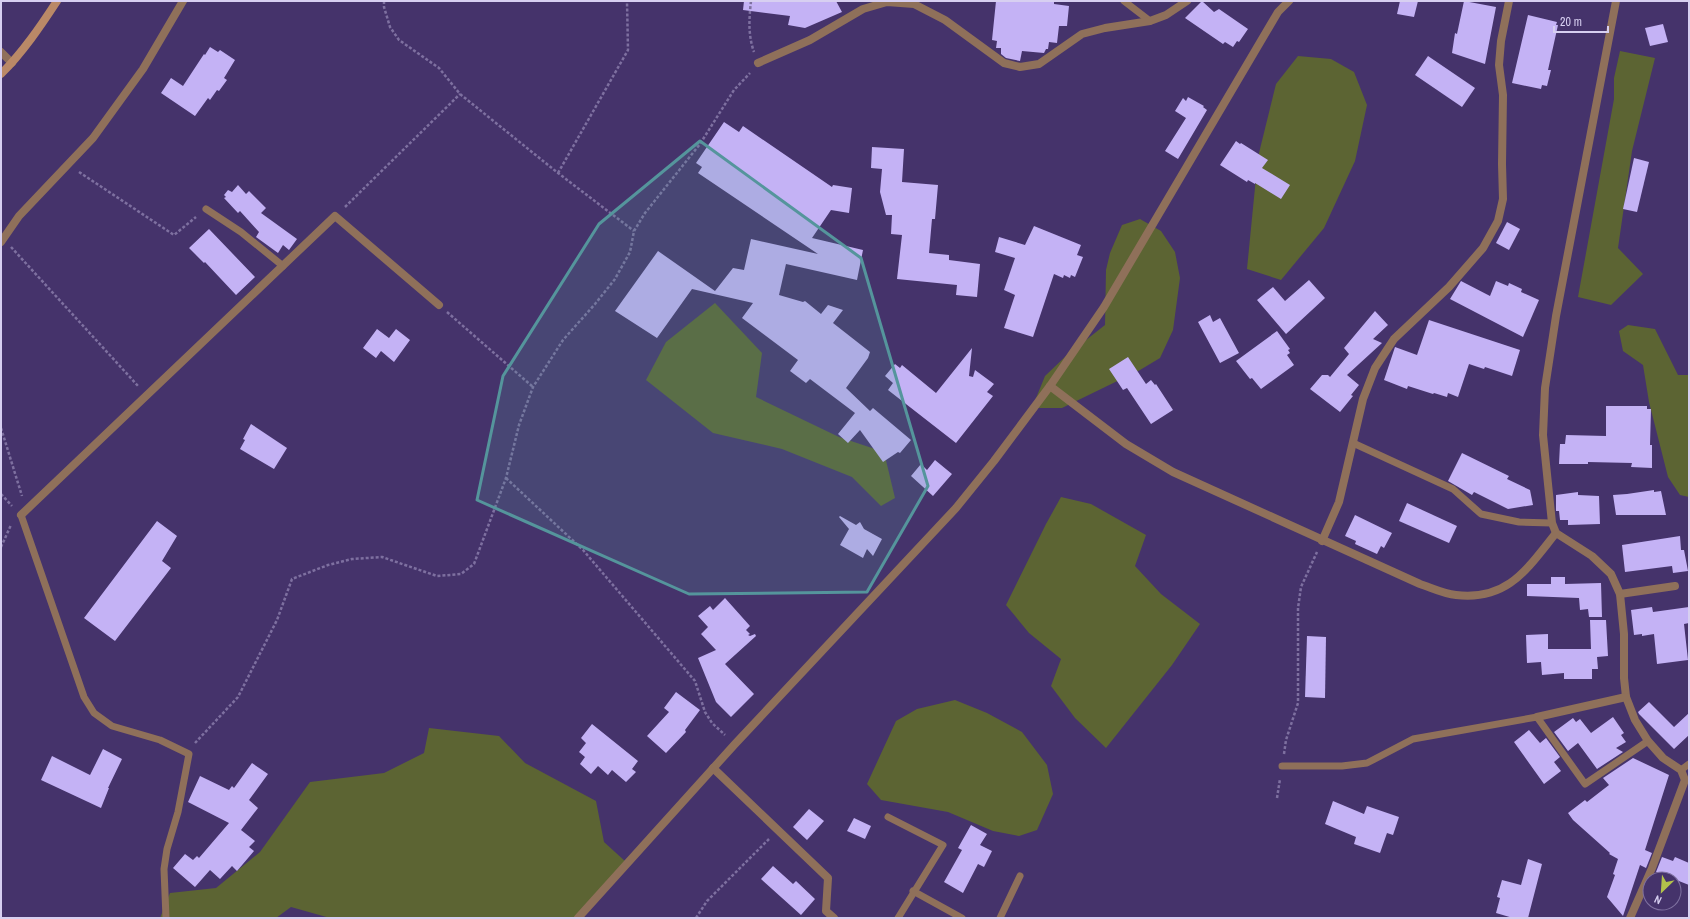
<svg xmlns="http://www.w3.org/2000/svg" width="1690" height="919" font-family="'Archivo Narrow',sans-serif">
	<rect width="100%" height="100%" fill="#45336b"/>
	<!-- green -->
	<g fill="#5c6433">
		<polygon points="1620,51 1655,58 1632,151 1618,248 1643,274 1611,305 1578,297 1614,99 1614,78"/>
		<polygon points="1298,56 1331,59 1354,72 1367,105 1355,161 1324,228 1281,280 1247,269 1258,157 1276,84"/>
		<polygon points="1140,219 1161,231 1175,252 1180,278 1173,330 1160,358 1140,370 1062,408 1032,408 1045,376 1067,355 1105,325 1106,270 1110,253 1122,225"/>
		<polygon points="715,303 762,353 756,397 839,437 884,452 895,498 881,506 852,477 782,449 713,433 646,380 666,342"/>
		<polygon points="1628,325 1655,329 1678,375 1689,375 1689,497 1680,495 1668,477 1649,402 1643,365 1623,351 1619,331"/>
		<polygon points="1061,497 1091,504 1146,535 1135,566 1161,594 1200,624 1172,665 1106,748 1075,718 1051,686 1061,659 1029,633 1006,605 1046,524"/>
		<polygon points="955,700 987,713 1022,732 1047,765 1053,794 1037,830 1019,836 993,831 948,812 881,800 867,784 896,721 917,709"/>
		<polygon points="429,728 499,736 525,763 596,801 604,842 626,862 574,918 330,918 291,907 276,918 160,918 170,893 216,888 260,852 310,782 384,773 424,753"/>
	</g>
	<!-- building -->
	<g fill="#c4b2f5">
		<polygon points="744,1 836,1 842,12 805,28 788,25 790,16 743,10"/>
		<polygon points="996,1 1054,1 1054,4 1069,6 1067,26 1059,26 1057,43 1049,42 1048,49 1046,49 1044,53 1022,51 1020,61 1006,58 1001,54 1001,48 996,48 997,41 992,40"/>
		<polygon points="1202,1 1214,12 1219,9 1248,29 1239,42 1237,41 1233,47 1225,42 1223,44 1185,18"/>
		<polygon points="1400,1 1418,1 1414,17 1397,14"/>
		<polygon points="1464,1 1496,7 1485,64 1452,53 1455,33 1457,34"/>
		<polygon points="1528,15 1557,22 1556,25 1558,25 1548,70 1551,70 1547,86 1542,85 1541,89 1512,83"/>
		<polygon points="1663,24 1668,42 1650,46 1645,28"/>
		<polygon points="210,47 218,52 220,50 235,60 224,78 227,80 219,91 217,90 210,100 208,98 195,116 161,93 171,78 183,86 204,54 205,55"/>
		<polygon points="1428,56 1475,88 1462,107 1415,75"/>
		<polygon points="1188,97 1204,106 1203,107 1207,110 1178,159 1165,151 1186,118 1175,111 1183,98 1186,101"/>
		<polygon points="724,122 739,132 743,126 832,187 833,185 852,188 849,213 831,210 812,238 863,250 857,280 786,264 779,295 803,302 805,301 821,314 828,305 843,310 833,323 870,352 868,358 846,388 870,411 873,408 911,440 900,453 898,452 883,462 860,430 848,443 838,434 855,413 810,379 806,383 790,371 798,360 742,318 753,303 692,289 657,338 615,311 658,251 715,291 733,268 744,270 751,239 818,254 698,173 702,167 696,163"/>
		<polygon points="1236,141 1240,144 1241,143 1268,160 1262,168 1290,185 1281,199 1255,183 1255,184 1248,180 1247,182 1220,165"/>
		<polygon points="872,147 904,149 902,182 938,185 935,219 932,219 929,253 949,255 949,260 980,264 977,297 956,295 957,285 897,279 902,235 891,234 892,215 886,215 880,192 882,169 871,168"/>
		<polygon points="1634,158 1649,162 1637,212 1623,209"/>
		<polygon points="238,185 246,194 249,191 266,208 261,213 297,239 289,250 283,245 278,253 256,237 259,232 240,211 238,213 224,198 226,197 224,195 228,190 232,192"/>
		<polygon points="1507,222 1520,229 1509,250 1496,243"/>
		<polygon points="1034,226 1081,245 1077,255 1083,257 1075,277 1071,275 1070,278 1064,275 1063,278 1054,274 1033,337 1004,328 1015,295 1004,290 1015,258 995,252 999,237 1025,245"/>
		<polygon points="209,229 255,277 236,295 205,262 204,263 189,248"/>
		<polygon points="1309,280 1325,298 1286,334 1257,300 1273,287 1285,301"/>
		<polygon points="1461,281 1490,296 1496,281 1508,286 1509,283 1522,289 1521,292 1539,300 1523,337 1450,299"/>
		<polygon points="1375,311 1388,325 1373,339 1382,343 1347,375 1359,385 1351,395 1353,396 1340,412 1310,389 1322,375 1328,375 1330,377 1349,354 1344,348"/>
		<polygon points="1210,315 1213,322 1220,318 1239,353 1220,363 1198,322"/>
		<polygon points="1429,320 1520,350 1512,376 1485,367 1484,369 1469,364 1458,397 1448,393 1447,397 1434,393 1433,394 1408,386 1407,389 1384,380 1395,347 1417,355"/>
		<polygon points="377,329 389,338 396,329 410,340 394,362 381,351 376,358 363,348"/>
		<polygon points="1277,331 1290,349 1288,350 1290,353 1287,355 1294,365 1261,389 1252,378 1250,379 1236,361"/>
		<polygon points="972,348 969,376 973,377 975,370 994,384 987,392 993,396 956,443 888,390 893,383 885,376 895,364 900,368 902,365 936,393"/>
		<polygon points="1128,357 1146,384 1151,380 1155,385 1156,384 1173,410 1151,424 1127,388 1123,390 1109,369"/>
		<polygon points="1606,406 1647,406 1647,409 1651,409 1650,445 1652,445 1652,468 1631,467 1632,463 1588,462 1588,464 1559,464 1560,444 1565,444 1566,435 1606,436"/>
		<polygon points="251,424 287,448 274,469 240,449 245,440 243,439"/>
		<polygon points="1462,453 1509,476 1507,479 1530,490 1533,505 1508,509 1474,492 1472,495 1448,481"/>
		<polygon points="935,460 952,474 933,496 911,476 921,464 927,470"/>
		<polygon points="1654,490 1654,492 1661,491 1666,515 1616,515 1613,495 1627,494"/>
		<polygon points="1578,492 1578,495 1599,496 1600,524 1568,525 1568,520 1560,520 1559,511 1556,511 1556,495"/>
		<polygon points="1407,503 1457,526 1449,543 1399,521"/>
		<polygon points="1355,515 1392,533 1384,548 1381,546 1377,554 1355,544 1356,541 1345,536"/>
		<polygon points="840,516 856,525 860,522 864,529 882,539 873,556 867,549 863,558 840,545 849,529 839,517"/>
		<polygon points="157,521 177,536 162,561 171,568 115,641 84,618"/>
		<polygon points="1680,536 1681,550 1684,550 1688,571 1673,573 1672,566 1625,572 1622,545"/>
		<polygon points="1551,577 1565,577 1565,584 1601,583 1602,617 1589,617 1588,609 1580,610 1579,598 1527,596 1527,584 1551,584"/>
		<polygon points="725,598 750,626 746,630 750,634 748,635 750,636 755,634 756,636 725,664 754,694 731,717 716,702 698,658 716,650 701,634 708,627 698,616 710,606 713,610"/>
		<polygon points="1652,607 1653,612 1689,607 1689,623 1684,624 1688,660 1657,664 1654,634 1642,636 1642,634 1634,635 1631,610"/>
		<polygon points="1590,620 1606,620 1608,656 1597,657 1598,669 1592,669 1592,679 1564,679 1564,673 1542,675 1541,662 1527,663 1526,635 1548,634 1548,649 1591,649"/>
		<polygon points="1307,636 1326,637 1325,698 1305,697"/>
		<polygon points="676,692 700,710 685,730 686,732 666,753 647,736 669,712 664,708"/>
		<polygon points="1649,702 1674,727 1689,713 1689,735 1674,749 1639,714 1638,712"/>
		<polygon points="1613,717 1624,733 1621,735 1626,742 1616,748 1623,752 1597,769 1578,743 1568,751 1554,732 1573,718 1576,722 1580,719 1591,733"/>
		<polygon points="592,724 638,761 632,769 636,772 626,782 612,770 608,775 598,766 591,774 580,764 585,757 579,752 586,743 581,738"/>
		<polygon points="1529,730 1540,743 1546,738 1560,757 1554,762 1561,771 1544,784 1514,742"/>
		<polygon points="103,749 122,759 108,788 109,788 101,808 41,780 52,756 90,775"/>
		<polygon points="1633,758 1669,775 1645,850 1652,853 1646,868 1640,865 1623,916 1607,897 1615,875 1613,874 1618,859 1609,854 1610,853 1573,820 1568,813 1585,800 1587,802 1609,785 1603,778"/>
		<polygon points="252,763 268,774 249,800 258,808 241,830 255,841 249,847 254,851 237,871 232,866 220,879 210,870 195,887 173,868 185,854 193,860 197,856 199,858 229,823 188,802 200,776 229,790 232,786 234,788"/>
		<polygon points="1333,801 1364,814 1367,806 1399,817 1393,835 1387,833 1380,853 1354,844 1356,837 1325,824"/>
		<polygon points="809,809 824,821 807,840 793,827"/>
		<polygon points="854,818 871,826 865,839 847,831"/>
		<polygon points="971,825 987,834 980,845 992,851 984,867 978,864 963,893 944,882 962,850 958,848"/>
		<polygon points="1662,857 1673,861 1675,857 1689,863 1689,885 1656,872"/>
		<polygon points="1528,859 1542,864 1528,918 1513,918 1496,913 1500,898 1497,897 1502,880 1521,885"/>
		<polygon points="773,866 793,884 796,881 815,899 801,915 761,879"/>
	</g>
	<g fill="none" stroke-linecap="round" stroke-linejoin="round">
		<!-- path -->
		<g stroke="#7e70a0" stroke-width="2.5" stroke-dasharray="3 2" stroke-linecap="butt">
			<polyline points="384,1 384,7 390,27 399,40 439,68 460,94 558,173 634,231"/>
			<path d="M751,1C749,19 748,35 754,52"/>
			<polyline points="79,172 174,235 196,217"/>
			<polyline points="558,173 628,50 627,1"/>
			<polyline points="345,207 460,94"/>
			<polyline points="11,247 139,387"/>
			<polyline points="447,312 533,387"/>
			<polyline points="1,428 22,496"/>
			<polyline points="506,478 583,550 695,681 705,712 712,723 725,735"/>
			<polyline points="1,494 12,506"/>
			<polyline points="1,547 11,525"/>
			<polyline points="195,743 238,697 277,620 292,579 328,565 352,559 382,557 437,576 461,574 474,564 506,478 519,425 533,387 563,340 595,304 615,279 630,252 634,231 645,213 700,144 734,90 750,73"/>
			<polyline points="1284,754 1286,740 1298,703 1298,608 1301,587 1317,552"/>
			<polyline points="1277,798 1280,779"/>
			<polyline points="696,918 707,901 769,839"/>
		</g>
		<!-- lane -->
		<g stroke="#8f705a" stroke-width="7">
			<polyline points="1124,1 1150,21"/>
			<polyline points="206,209 241,232 283,266"/>
			<polyline points="1353,443 1453,489 1481,514 1519,522 1552,523"/>
			<polyline points="21,515 84,697 94,713 112,726 160,740 189,754 178,812 167,849 164,869 166,918"/>
			<polyline points="1282,766 1342,766 1367,763 1413,739 1537,717 1585,784 1648,741"/>
			<polyline points="1681,770 1689,764"/>
			<polyline points="888,817 943,845 898,918"/>
			<polyline points="913,891 962,918"/>
			<polyline points="1000,918 1020,876"/>
		</g>
		<!-- street -->
		<g stroke="#8f705a" stroke-width="8">
			<polyline points="1616,1 1556,316 1545,388 1543,435 1552,523 1556,533 1592,556 1611,574 1620,594 1624,634 1624,678 1626,697 1635,720 1648,741 1663,758 1681,770 1685,780 1652,868 1630,918"/>
			<polyline points="1,52 12,63"/>
			<polyline points="758,63 810,40 863,9 887,2 914,4 945,20 1004,63 1020,67 1039,64 1082,34 1105,28 1150,21 1166,15 1187,1"/>
			<polyline points="1,242 19,216 93,138 143,69 183,1"/>
			<path d="M1050,386L1126,444L1173,472L1420,584C1432,588 1444,594 1456,595C1508,601 1527,569 1556,533"/>
			<polyline points="21,515 335,216 439,305"/>
			<polyline points="1322,541 1339,502 1363,399 1375,368 1394,339 1449,287 1483,248 1498,221 1503,199 1502,164 1503,95 1499,65 1501,41 1509,1"/>
			<polyline points="1620,594 1675,586"/>
			<polyline points="1537,717 1626,697"/>
			<polyline points="713,768 828,878 826,911 834,918"/>
			<polyline points="578,918 735,744 956,508 994,461 1050,386 1104,307 1278,12 1289,1"/>
		</g>
		<!-- secondary -->
		<path stroke="#ba8967" stroke-width="8" d="M1,74C23,52 40,27 57,1"/>
	</g>
	<!-- marked area -->
	<path fill="#55959c" fill-opacity="0.2" stroke="#55959c" stroke-width="3" stroke-linejoin="round" d="M700,141L861,258L928,486L867,592L689,594L477,500L503,376L599,224Z"/>
	<!-- border -->
	<rect width="1690" height="919" fill="none" stroke="#d7cff1" stroke-width="4"/>
	<!-- north arrow -->
	<g transform="translate(1662 891) rotate(205)"><circle r="19" fill="#45336b" stroke="#7f71a1"/>
	<path d="M0-3L7 15L0 10L-7 15Z" fill="#b3c24b"/>
	<text y="-6" font-size="11" font-weight="bold" text-anchor="middle" fill="#d7cff1">N</text>
	</g>
	<!-- scale -->
	<path d="M1554 26v6h54v-6" fill="none" stroke="#d7cff1" stroke-width="2"/>
	<text x="1560" y="26" font-size="12" fill="#d7cff1" stroke="#45336b" stroke-width="3" paint-order="stroke">20 m</text>
</svg>
